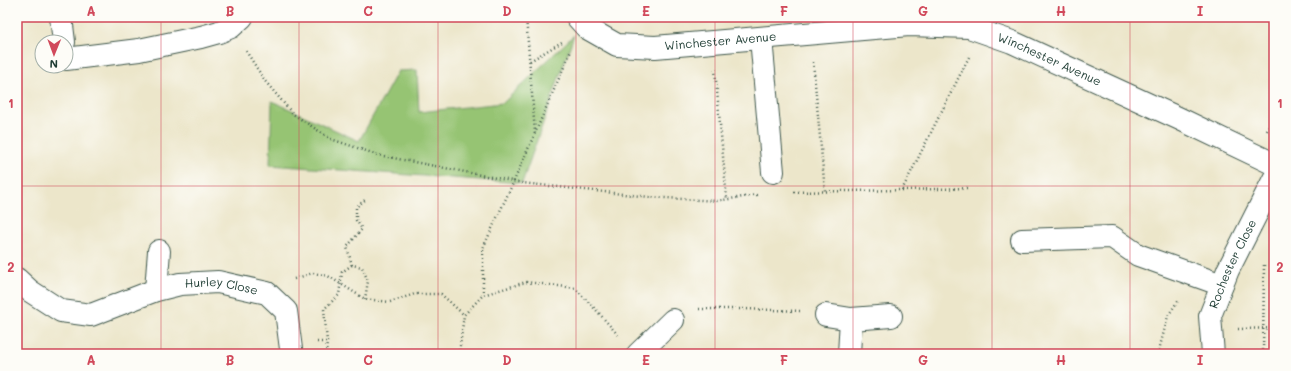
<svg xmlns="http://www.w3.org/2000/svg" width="1291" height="371" font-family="Mali,sans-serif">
	<rect width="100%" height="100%" fill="#fdfcf7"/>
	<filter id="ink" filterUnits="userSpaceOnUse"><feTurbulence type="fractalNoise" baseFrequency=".025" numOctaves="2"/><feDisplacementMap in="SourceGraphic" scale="8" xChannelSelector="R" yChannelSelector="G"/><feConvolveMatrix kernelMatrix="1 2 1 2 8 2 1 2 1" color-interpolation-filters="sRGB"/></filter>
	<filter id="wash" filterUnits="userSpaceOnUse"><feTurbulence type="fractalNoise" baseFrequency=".012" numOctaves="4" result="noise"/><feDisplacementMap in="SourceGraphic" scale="16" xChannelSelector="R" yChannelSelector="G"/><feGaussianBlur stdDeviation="0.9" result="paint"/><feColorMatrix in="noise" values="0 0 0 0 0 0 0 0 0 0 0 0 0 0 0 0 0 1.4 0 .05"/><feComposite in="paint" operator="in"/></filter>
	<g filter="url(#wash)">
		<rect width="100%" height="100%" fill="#ece6ca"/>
		<!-- green -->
		<polygon fill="#96c473" stroke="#5a8054" points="574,35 522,183 270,165 272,101 359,141 398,71 417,70 419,112 503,103"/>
	</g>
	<g filter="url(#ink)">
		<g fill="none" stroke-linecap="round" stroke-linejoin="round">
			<!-- minor casing -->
			<g stroke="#3e564a" stroke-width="24">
				<g id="minor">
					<polyline points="61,17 64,42"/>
					<path id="s1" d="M577,17L587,28L617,45L655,47L909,25L969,27L1012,42L1178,118L1274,164"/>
					<polyline points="761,38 773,172"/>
					<polyline points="66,59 139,50 201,37 219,32 231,27 242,17"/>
					<polyline points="1022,240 1112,237 1138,255 1222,285"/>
					<path id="s2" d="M17,279L30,291L61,311L91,315L156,290L180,284L218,282L267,293L286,311L291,349V354"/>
					<polyline points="156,290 159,251"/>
					<polyline points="826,315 851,319 891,316"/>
					<polyline points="638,354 673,320"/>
					<polyline points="849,354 851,319"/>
					<path id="s3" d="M1213,354L1210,316L1228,270L1274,179"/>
				</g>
			</g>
			<!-- path -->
			<g stroke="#3e564a" stroke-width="2.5" stroke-dasharray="1 3" stroke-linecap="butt">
				<polyline points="526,17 535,133"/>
				<polyline points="246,51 265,81 293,114 331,139 378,155 522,183 650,197 716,201 757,195"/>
				<polyline points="530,61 562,42"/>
				<polyline points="813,62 825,191"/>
				<polyline points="715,69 727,200"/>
				<polyline points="1267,131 1274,115"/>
				<polyline points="902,190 970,188"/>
				<polyline points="794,192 902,190 969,57"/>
				<polyline points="352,265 347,247 362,229 356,220 356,207 365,200"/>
				<polyline points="294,279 313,273 328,276 365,299 390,302 415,294 441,294 464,315"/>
				<polyline points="483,295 483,248 514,181 571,51"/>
				<polyline points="699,309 744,309 800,311"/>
				<polyline points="1238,329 1274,328"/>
				<polyline points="317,342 327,342"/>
				<polyline points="326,354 327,342 324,309 339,295 342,272 352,265 362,267 368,281 365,299"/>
				<polyline points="459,354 464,315 483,295 526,282 575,288 598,312 618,335"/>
				<polyline points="1158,354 1168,316 1179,299"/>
				<polyline points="1263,354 1264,263"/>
			</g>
			<!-- minor -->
			<use href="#minor" stroke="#fff" stroke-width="22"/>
		</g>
	</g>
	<!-- grid -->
	<path fill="none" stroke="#d1495b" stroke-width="1" stroke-opacity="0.55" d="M161,17V354M299,17V354M438,17V354M576,17V354M715,17V354M853,17V354M992,17V354M1130,17V354M17,186H1274"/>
	<g text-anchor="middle" stroke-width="4" stroke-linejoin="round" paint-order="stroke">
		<!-- street labels -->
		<g font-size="12" fill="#1f3d34" stroke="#fdfcf7">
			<text dy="4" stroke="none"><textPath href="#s1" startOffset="153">Winchester Avenue</textPath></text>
			<text dy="4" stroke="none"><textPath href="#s1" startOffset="489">Winchester Avenue</textPath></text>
			<text dy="4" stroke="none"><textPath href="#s3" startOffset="95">Rochester Close</textPath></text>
			<text dy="4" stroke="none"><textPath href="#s2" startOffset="221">Hurley Close</textPath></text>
		</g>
	</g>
	<!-- margin -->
	<rect width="1291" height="371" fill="none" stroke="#fdfcf7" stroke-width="44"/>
	<!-- north arrow -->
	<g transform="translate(54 54) rotate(181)"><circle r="19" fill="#fdfcf7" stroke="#a4b0a9"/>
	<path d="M0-3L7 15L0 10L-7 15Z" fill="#d1495b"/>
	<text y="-6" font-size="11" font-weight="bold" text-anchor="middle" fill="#1f3d34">N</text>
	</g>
	<rect x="22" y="22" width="1247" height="327" fill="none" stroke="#d1495b" stroke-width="1.5"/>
	<g font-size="13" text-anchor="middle" font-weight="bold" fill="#d1495b">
		<text x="91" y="16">A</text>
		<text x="230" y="16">B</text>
		<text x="368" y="16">C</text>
		<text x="507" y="16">D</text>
		<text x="646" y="16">E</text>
		<text x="784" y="16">F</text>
		<text x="923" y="16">G</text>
		<text x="1061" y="16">H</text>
		<text x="1200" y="16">I</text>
		<text x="11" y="108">1</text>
		<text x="1280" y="108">1</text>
		<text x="11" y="272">2</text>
		<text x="1280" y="272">2</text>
		<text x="91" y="365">A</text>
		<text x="230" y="365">B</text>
		<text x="368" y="365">C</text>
		<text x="507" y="365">D</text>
		<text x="646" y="365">E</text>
		<text x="784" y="365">F</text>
		<text x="923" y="365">G</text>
		<text x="1061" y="365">H</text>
		<text x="1200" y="365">I</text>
	</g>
</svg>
